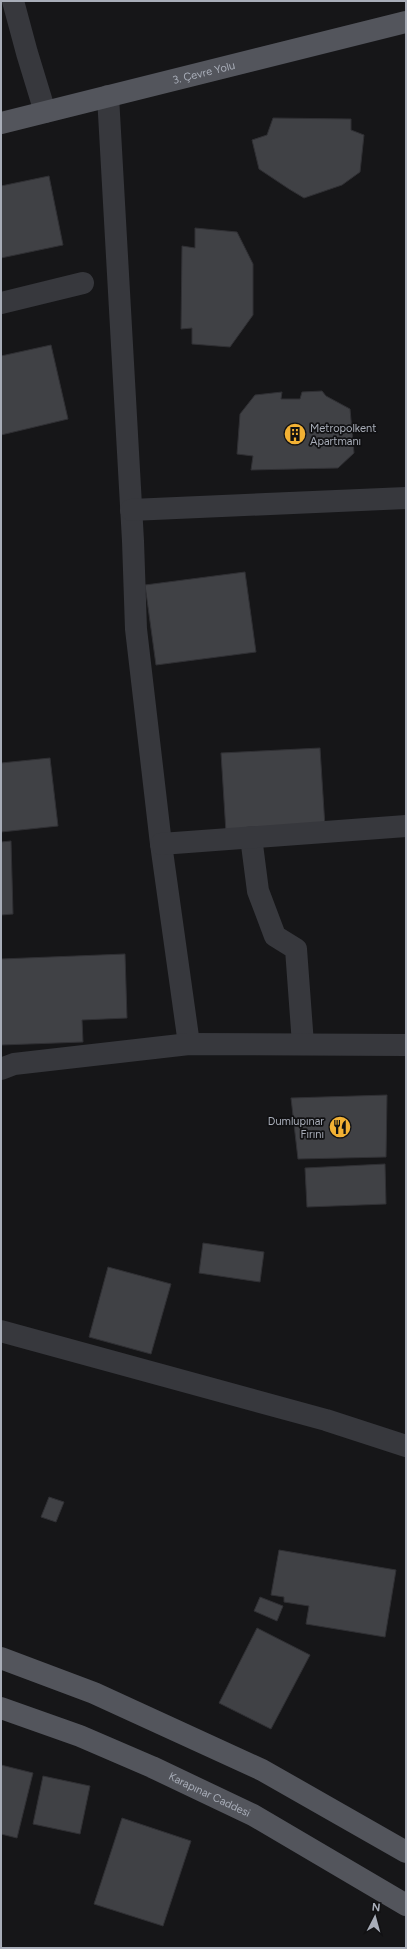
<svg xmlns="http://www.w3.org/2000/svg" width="407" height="1949" font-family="Figtree,sans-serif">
	<rect width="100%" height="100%" fill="#161618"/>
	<!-- building -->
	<g fill="#404145" stroke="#303034">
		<polygon points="273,118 351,119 351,130 364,135 360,172 342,185 304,198 289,189 259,169 252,140 267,135"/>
		<polygon points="49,176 63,245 1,258 1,186"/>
		<polygon points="195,228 237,232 253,264 253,315 230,347 192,344 192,328 181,329 182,246 195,248"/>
		<polygon points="51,345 68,419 1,435 1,356"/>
		<polygon points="322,391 326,396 350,409 354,453 338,468 251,470 253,456 237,454 240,414 255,395 282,392 281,399 300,399 302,392"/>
		<polygon points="245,572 256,652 156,665 145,585"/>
		<polygon points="320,748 325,827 226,833 221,753"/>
		<polygon points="50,758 58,826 1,832 1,763"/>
		<polygon points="11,841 13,914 1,915 1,842"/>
		<polygon points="125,954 127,1018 82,1020 83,1042 1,1045 1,959"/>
		<polygon points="387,1095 386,1157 298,1159 291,1098"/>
		<polygon points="385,1164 386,1204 307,1207 305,1168"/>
		<polygon points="203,1243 264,1252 260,1282 199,1273"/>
		<polygon points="108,1267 171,1284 151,1354 89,1337"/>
		<polygon points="49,1497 64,1502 56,1522 41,1517"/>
		<polygon points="279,1550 396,1570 385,1637 306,1624 309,1606 284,1602 284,1597 271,1595"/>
		<polygon points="260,1597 283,1606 277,1621 254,1611"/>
		<polygon points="257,1628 310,1655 271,1729 219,1703"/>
		<polygon points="1,1765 33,1773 17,1838 1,1834"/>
		<polygon points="43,1776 90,1786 80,1834 33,1824"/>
		<polygon points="122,1818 191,1841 163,1926 94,1904"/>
	</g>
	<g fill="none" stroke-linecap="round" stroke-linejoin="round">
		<!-- minor -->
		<g stroke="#37383d" stroke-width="22">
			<polyline points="13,1 27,53 45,112"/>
			<polyline points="108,96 133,541 136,629 161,844 189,1044"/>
			<polyline points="1,303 83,283"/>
			<polyline points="131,510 406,498"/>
			<polyline points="251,837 258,891 275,936 296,949 303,1044"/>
			<polyline points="161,844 406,826"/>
			<polyline points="1,1069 14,1064 189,1044 406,1045"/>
			<polyline points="1,1331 326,1420 406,1446"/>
		</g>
		<!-- major -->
		<g stroke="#53555c" stroke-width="22">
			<path id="s1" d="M1,123L406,22"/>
			<polyline points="1,1658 94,1693 262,1770 406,1852"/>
			<path id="s2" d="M1,1708L80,1736L152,1767L253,1815L406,1905"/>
		</g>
	</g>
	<!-- icons -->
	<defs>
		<g id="building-disc" transform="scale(1.15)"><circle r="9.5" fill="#f2b134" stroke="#111113"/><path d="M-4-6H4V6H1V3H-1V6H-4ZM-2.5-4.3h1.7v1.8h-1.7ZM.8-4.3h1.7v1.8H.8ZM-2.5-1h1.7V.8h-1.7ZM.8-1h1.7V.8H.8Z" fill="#111"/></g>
		<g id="restaurant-disc" transform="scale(1.15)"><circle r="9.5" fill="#f2b134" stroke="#111113"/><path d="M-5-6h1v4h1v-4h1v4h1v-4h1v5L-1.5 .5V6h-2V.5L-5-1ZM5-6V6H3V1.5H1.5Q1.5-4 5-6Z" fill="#111"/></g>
	</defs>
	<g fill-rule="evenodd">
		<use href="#building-disc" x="295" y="434"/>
		<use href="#restaurant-disc" x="340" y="1127"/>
	</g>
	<g text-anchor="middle" stroke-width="3.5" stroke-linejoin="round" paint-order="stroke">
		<!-- street labels -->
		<g font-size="11" fill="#a8adb8" stroke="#111113">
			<text dy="4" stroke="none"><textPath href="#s1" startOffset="209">3. Çevre Yolu</textPath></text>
			<text dy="4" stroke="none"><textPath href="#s2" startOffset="226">Karapınar Caddesi</textPath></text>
		</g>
		<!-- poi labels -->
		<g font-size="11" fill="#a8adb8" stroke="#111113" text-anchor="start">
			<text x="310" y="432">Metropolkent<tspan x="310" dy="13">Apartmanı</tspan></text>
			<text x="324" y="1125" text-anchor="end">Dumlupınar<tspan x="324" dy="13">Fırını</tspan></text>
		</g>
	</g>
	<!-- border -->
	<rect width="407" height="1949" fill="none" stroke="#a8adb8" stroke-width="4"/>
	<!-- north arrow -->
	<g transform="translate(375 1917) rotate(6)" stroke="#111113" stroke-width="3" paint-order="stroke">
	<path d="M0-3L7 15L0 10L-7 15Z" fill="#a8adb8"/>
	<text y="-6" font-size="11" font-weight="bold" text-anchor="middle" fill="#a8adb8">N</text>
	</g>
</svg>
